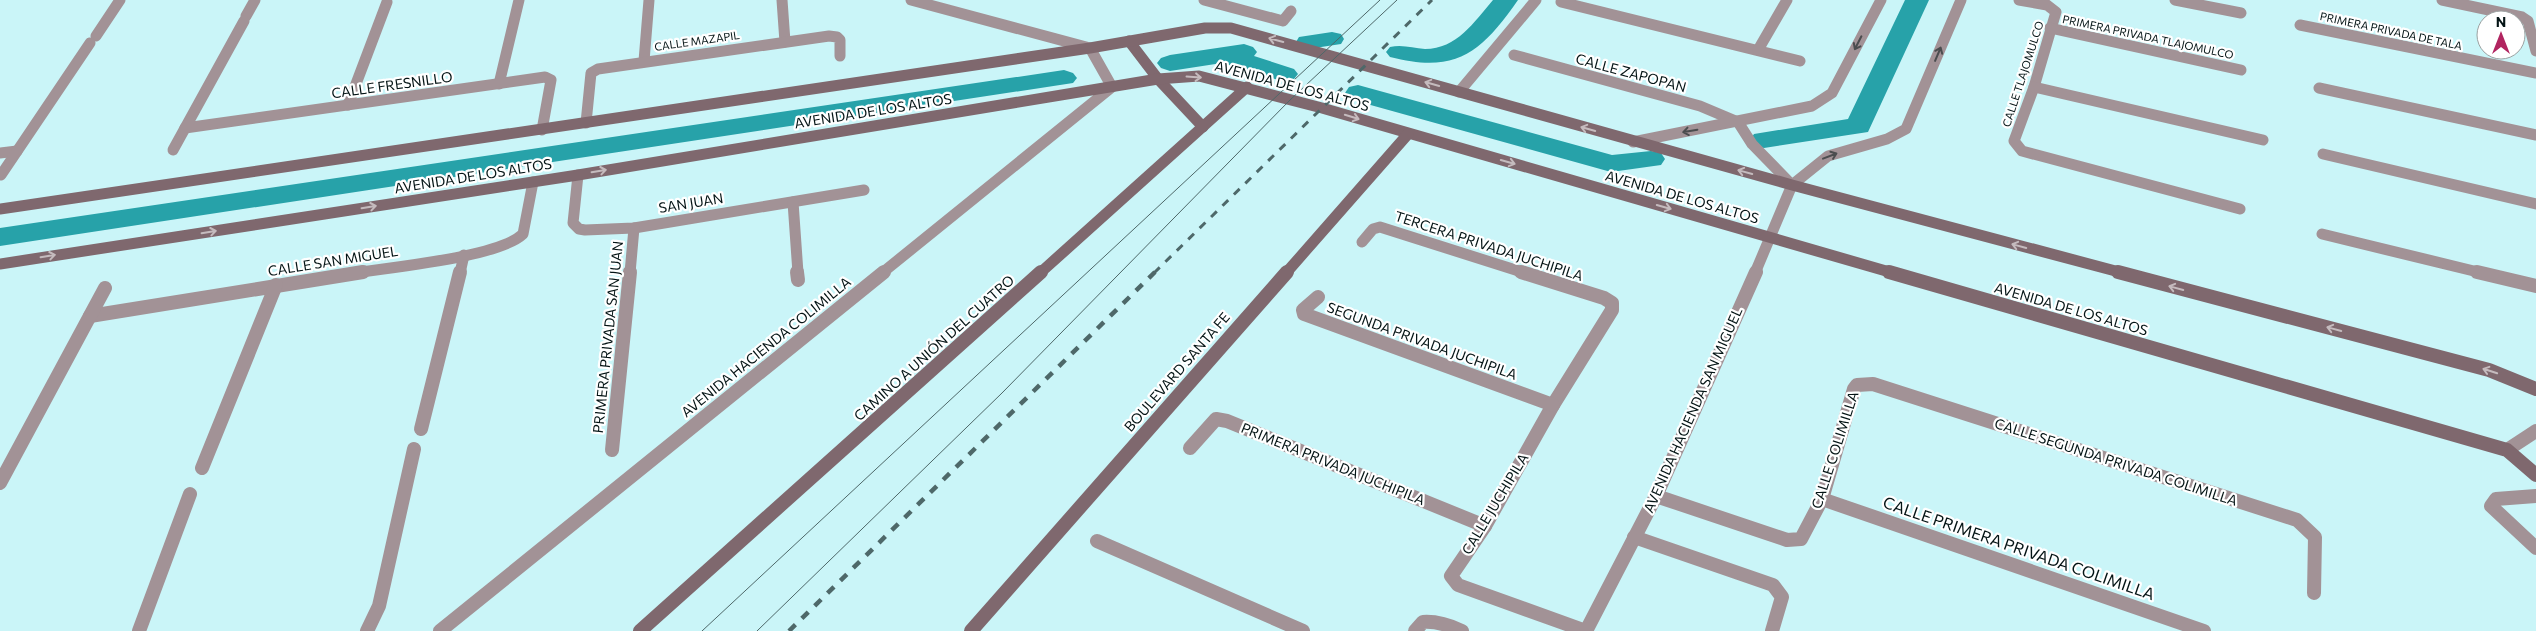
<svg xmlns="http://www.w3.org/2000/svg" width="2536" height="631" font-family="Commissioner,sans-serif">
	<rect width="100%" height="100%" fill="#caf5f8"/>
	<g fill="none" stroke-linecap="round" stroke-linejoin="round">
		<!-- canal -->
		<g fill="#27a2a9" fill-rule="evenodd">
			<path d="M1493,0H1518C1481,53 1456,74 1390,57L1386,52L1390,47C1402,44 1413,48 1425,49C1457,49 1474,22 1493,0Z"/>
			<polygon points="1905,0 1929,0 1868,132 1764,148 1754,146 1750,140 1754,134 1848,119"/>
			<polygon points="1332,32 1341,34 1344,39 1341,44 1308,49 1299,47 1296,42 1299,37"/>
			<polygon points="1244,44 1253,47 1257,52 1254,56 1294,69 1298,74 1294,79 1285,82 1222,63 1170,71 1161,68 1157,63 1161,58 1170,55"/>
			<polygon points="1064,70 1073,73 1077,78 1073,83 0,246 0,228"/>
			<polygon points="1358,85 1612,155 1651,151 1661,153 1665,159 1661,165 1611,172 1349,99 1345,93 1349,87"/>
		</g>
		<!-- lane-far1 -->
		<polyline stroke="#a29296" stroke-width="11" points="1459,92 1536,0"/>
		<!-- lane -->
		<polyline stroke="#a29296" stroke-width="14" points="2536,496 2496,499 2491,506 2536,548"/>
		<!-- street-far1 -->
		<g stroke="#a29296" stroke-width="11">
			<polyline points="782,0 785,42"/>
			<polyline points="1204,0 1283,21 1291,11"/>
			<polyline points="2019,0 2047,5 2056,12 2034,87 2014,141 2022,151 2240,209"/>
			<polyline points="2175,0 2241,13"/>
			<polyline points="2442,0 2522,17 2528,21 2536,51"/>
			<polyline points="1561,2 1800,61"/>
			<polyline points="246,16 255,0"/>
			<polyline points="2300,25 2536,73"/>
			<polyline points="2050,28 2241,70"/>
			<polyline points="96,36 120,0"/>
			<polyline points="1758,50 1787,0"/>
			<polyline points="1514,55 1700,106 1738,122"/>
			<polyline points="644,61 649,0"/>
			<polyline points="499,84 519,0"/>
			<polyline points="2034,87 2263,140"/>
			<polyline points="2319,88 2536,135"/>
			<polyline points="348,105 387,2"/>
			<polyline points="1738,122 1752,144 1792,185"/>
			<polyline points="586,123 591,73 598,69 829,36 837,37 840,40 840,56"/>
			<polyline points="185,128 545,77 551,80 542,130"/>
			<polyline points="1633,142 1812,106 1832,93 1881,0"/>
			<polyline points="173,150 244,21"/>
			<polyline points="0,153 17,151"/>
			<polyline points="2323,154 2536,204"/>
			<polyline points="1,175 90,43"/>
			<polyline points="578,175 573,223 579,229 585,230 634,228 864,190"/>
			<polyline points="793,202 798,273"/>
			<polyline points="2322,234 2482,273"/>
			<polyline points="1362,242 1373,229 1380,227 1525,273"/>
			<path d="M355,273C392,267 499,257 523,234L533,182"/>
			<polyline points="460,273 464,255"/>
			<polyline points="630,273 634,228"/>
			<polyline points="882,273 1112,87 1090,48 911,0"/>
			<polyline points="1755,273 1792,185 1828,156 1887,139 1906,129 1961,0"/>
		</g>
		<!-- street -->
		<g stroke="#a29296" stroke-width="14">
			<polyline points="797,272 798,280"/>
			<polyline points="1521,272 1604,298 1612,303 1612,310 1553,405 1485,526 1451,576 1458,585 1586,631"/>
			<polyline points="2477,272 2536,286"/>
			<polyline points="1318,297 1303,310 1304,314 1553,405"/>
			<polyline points="90,316 363,272"/>
			<polyline points="421,429 460,272"/>
			<polyline points="1190,448 1216,419 1227,421 1485,526"/>
			<polyline points="612,450 630,272"/>
			<polyline points="2507,450 2536,431"/>
			<polyline points="202,468 276,285"/>
			<polyline points="0,483 105,288"/>
			<polyline points="1656,496 1787,540 1801,539 1822,499 1854,389 1857,385 1873,384 2297,520 2315,537 2314,593"/>
			<polyline points="1822,499 2204,631"/>
			<polyline points="1634,537 1773,585 1782,597 1772,631"/>
			<polyline points="1097,541 1303,631"/>
			<polyline points="139,631 190,494"/>
			<polyline points="367,631 379,606 414,449"/>
			<polyline points="440,631 884,272"/>
			<path d="M1415,631L1423,622C1437,621 1449,625 1462,631"/>
			<polyline points="1586,631 1656,496 1756,272"/>
		</g>
		<!-- secondary-far1 -->
		<g stroke="#7f686e" stroke-width="11">
			<polyline points="1129,41 1158,79 1203,127"/>
			<polyline points="0,209 1090,48 1205,28 1231,28 1792,185 2123,273"/>
			<polyline points="0,264 578,175 1158,79 1199,76 1322,108 1893,273"/>
			<polyline points="1040,273 1247,87"/>
			<polyline points="1286,273 1408,134"/>
		</g>
		<!-- secondary -->
		<g stroke="#7f686e" stroke-width="14">
			<polyline points="1889,272 2507,450 2536,475"/>
			<polyline points="2118,272 2489,370 2536,389"/>
			<polyline points="640,631 1041,272"/>
			<polyline points="971,631 1287,272"/>
		</g>
		<!-- tram -->
		<g stroke="#4e6869" stroke-width="1">
			<polyline points="702,631 1380,0"/>
			<polyline points="757,631 1002,393 1290,100 1397,0"/>
		</g>
		<!-- rail-far1 -->
		<polyline stroke="#4e6869" stroke-width="3" stroke-dasharray="8 8" stroke-linecap="butt" points="1154,273 1432,0"/>
		<!-- rail -->
		<polyline stroke="#4e6869" stroke-width="4.5" stroke-dasharray="9 9" stroke-linecap="butt" points="789,631 1155,272"/>
	</g>
	<!-- one-way arrows -->
	<defs><path id="oneway-shaft" d="M-6 0H5M1.5-3L5.5 0L1.5 3" fill="none" stroke-width="1.6" stroke-linecap="round" stroke-linejoin="round" transform="scale(1.25)"/></defs>
	<g stroke="#c5bbbe">
		<use href="#oneway-shaft" transform="translate(1276 40) rotate(-165)"/>
		<use href="#oneway-shaft" transform="translate(1194 77) rotate(4)"/>
		<use href="#oneway-shaft" transform="translate(1432 84) rotate(-164)"/>
		<use href="#oneway-shaft" transform="translate(1352 117) rotate(17)"/>
		<use href="#oneway-shaft" transform="translate(1588 129) rotate(-164)"/>
		<use href="#oneway-shaft" transform="translate(1508 162) rotate(16)"/>
		<use href="#oneway-shaft" transform="translate(599 171) rotate(-9)"/>
		<use href="#oneway-shaft" transform="translate(1745 172) rotate(-165)"/>
		<use href="#oneway-shaft" transform="translate(369 207) rotate(-9)"/>
		<use href="#oneway-shaft" transform="translate(1664 207) rotate(16)"/>
		<use href="#oneway-shaft" transform="translate(209 232) rotate(-9)"/>
		<use href="#oneway-shaft" transform="translate(2019 246) rotate(-165)"/>
		<use href="#oneway-shaft" transform="translate(48 256) rotate(-9)"/>
		<use href="#oneway-shaft" transform="translate(2176 288) rotate(-165)"/>
		<use href="#oneway-shaft" transform="translate(2334 329) rotate(-165)"/>
		<use href="#oneway-shaft" transform="translate(2490 371) rotate(-162)"/>
	</g>
	<g stroke="#4b4d4f">
		<use href="#oneway-shaft" transform="translate(1858 43) rotate(117)"/>
		<use href="#oneway-shaft" transform="translate(1938 54) rotate(-67)"/>
		<use href="#oneway-shaft" transform="translate(1690 131) rotate(170)"/>
		<use href="#oneway-shaft" transform="translate(1830 156) rotate(-21)"/>
	</g>
	<g text-anchor="middle" stroke-width="4.5" stroke-linejoin="round" paint-order="stroke">
		<!-- far-street labels -->
		<g font-size="11" fill="#041415" stroke="#fff">
			<text transform="translate(2391 31) rotate(12)" y="4">PRIMERA PRIVADA DE TALA</text>
			<text transform="translate(2148 37) rotate(12)" y="4">PRIMERA PRIVADA TLAJOMULCO</text>
			<text transform="translate(697 41) rotate(-8)" y="4">CALLE MAZAPIL</text>
			<text transform="translate(2023 74) rotate(-72)" y="4">CALLE TLAJOMULCO</text>
		</g>
		<!-- street labels -->
		<g font-size="14" fill="#041415" stroke="#fff">
			<text transform="translate(1631 73) rotate(15)" y="5">CALLE ZAPOPAN</text>
			<text transform="translate(392 85) rotate(-8)" y="5">CALLE FRESNILLO</text>
			<text transform="translate(1292 86) rotate(15)" y="5">AVENIDA DE LOS ALTOS</text>
			<text transform="translate(873 111) rotate(-9)" y="5">AVENIDA DE LOS ALTOS</text>
			<text transform="translate(473 176) rotate(-9)" y="5">AVENIDA DE LOS ALTOS</text>
			<text transform="translate(1682 197) rotate(16)" y="5">AVENIDA DE LOS ALTOS</text>
			<text transform="translate(691 203) rotate(-9)" y="5">SAN JUAN</text>
			<text transform="translate(1489 246) rotate(18)" y="5">TERCERA PRIVADA JUCHIPILA</text>
			<text transform="translate(333 261) rotate(-9)" y="5">CALLE SAN MIGUEL</text>
			<text transform="translate(2071 309) rotate(16)" y="5">AVENIDA DE LOS ALTOS</text>
			<text transform="translate(608 337) rotate(-84)" y="5">PRIMERA PRIVADA SAN JUAN</text>
			<text transform="translate(1422 341) rotate(20)" y="5">SEGUNDA PRIVADA JUCHIPILA</text>
			<text transform="translate(766 347) rotate(-39)" y="5">AVENIDA HACIENDA COLIMILLA</text>
			<text transform="translate(934 348) rotate(-42)" y="5">CAMINO A UNIÓN DEL CUATRO</text>
			<text transform="translate(1177 372) rotate(-49)" y="5">BOULEVARD SANTA FE</text>
			<text transform="translate(1693 410) rotate(-66)" y="5">AVENIDA HACIENDA SAN MIGUEL</text>
			<text transform="translate(1835 450) rotate(-72)" y="5">CALLE COLIMILLA</text>
			<text transform="translate(2116 462) rotate(18)" y="5">CALLE SEGUNDA PRIVADA COLIMILLA</text>
			<text transform="translate(1333 464) rotate(22)" y="5">PRIMERA PRIVADA JUCHIPILA</text>
			<text transform="translate(1495 504) rotate(-59)" y="5">CALLE JUCHIPILA</text>
		</g>
		<!-- near-street labels -->
		<g font-size="16" fill="#041415" stroke="#fff">
			<text transform="translate(2019 548) rotate(19)" y="6">CALLE PRIMERA PRIVADA COLIMILLA</text>
		</g>
	</g>
	<!-- north arrow -->
	<g transform="translate(2501 35)"><circle r="24" fill="#ffffff" stroke="#9ba1a1"/>
	<path d="M0-4L9 19L0 12L-9 19Z" fill="#b12560"/>
	<text y="-8" font-size="14" font-weight="bold" text-anchor="middle" fill="#041415">N</text>
	</g>
</svg>
